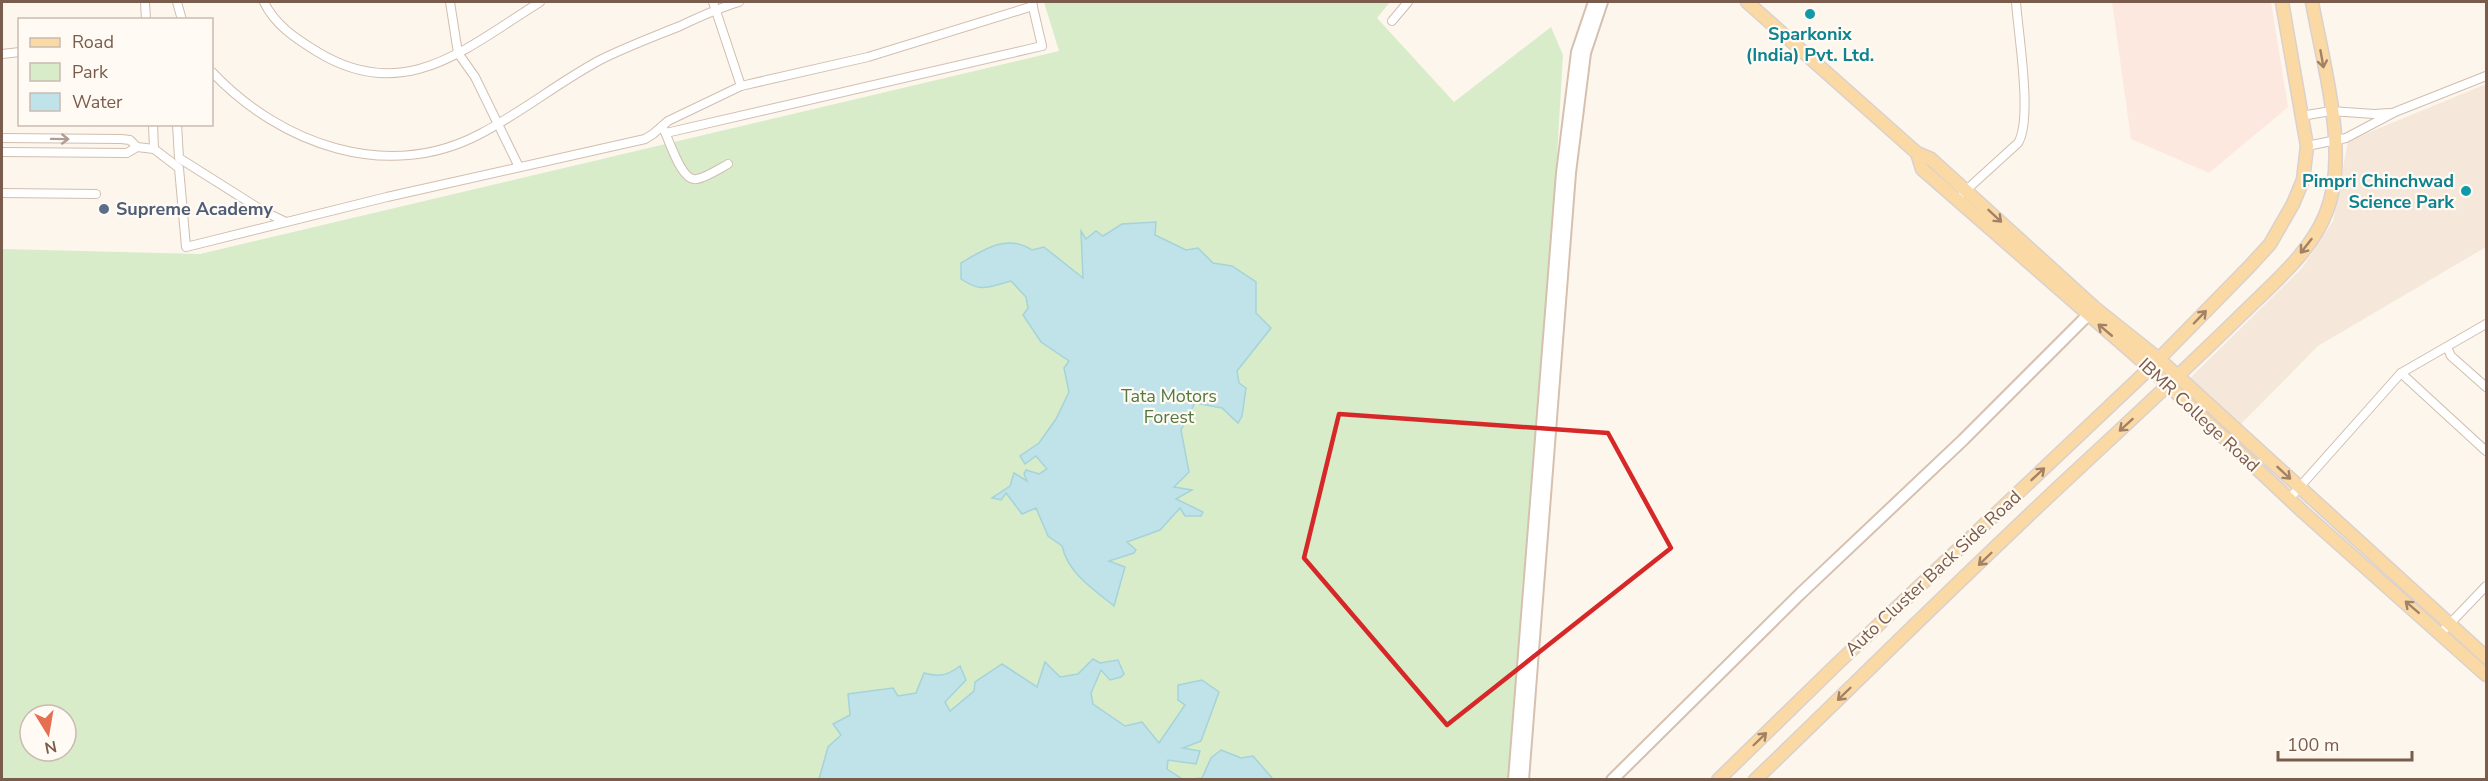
<svg xmlns="http://www.w3.org/2000/svg" width="2488" height="781" font-family="'Nunito Sans',sans-serif">
  <style>
    .residential { fill: #f5e8da }
    .commercial { fill: #fde8e0 }
    .green { fill: #d8ecc9; fill-rule: evenodd }
    .water { fill: #bfe3e8; stroke: #a5d3da; stroke-width: 1.5 }
    .lines { fill: none; stroke-linecap: round; stroke-linejoin: round }
    .street-casing { stroke: #d1beb0; stroke-width: 10 }
    .secondary-casing { stroke: #d6c0b0; stroke-width: 14 }
    .primary-casing { stroke: #dad1cd; stroke-width: 15 }
    .street { stroke: #fff; stroke-width: 8 }
    .secondary { stroke: #fff; stroke-width: 10 }
    .primary { stroke: #fbd9a5; stroke-width: 12 }
    .oneway { stroke: #a18267 }
    .oneway2 { stroke: #af9d94 }
    .marked { fill: none; stroke: #d62828; stroke-width: 4.5; stroke-linejoin: round }
    .culture-dot { fill: #0f9aa8; stroke: #fffaf3; stroke-width: 2 }
    .service-dot { fill: #5c6f8a; stroke: #fffaf3; stroke-width: 2 }
    .labels { text-anchor: middle; dominant-baseline: central; stroke-width: 4.5; stroke-linejoin: round; paint-order: stroke }
    .culture-label { font-size: 18px; font-weight: bold; fill: #0d838f; stroke: #fffaf3 }
    .service-label { font-size: 18px; font-weight: bold; fill: #4e5e75; stroke: #fffaf3; text-anchor: start }
    .park-label { font-size: 18px; fill: #537a41; stroke: #fffaf3 }
    .street-label { font-size: 18px; fill: #7a5c4d; stroke: #fffaf3 }
  </style>
  <rect width="100%" height="100%" fill="#fdf6ec"/>
  <!-- residential -->
  <path class="residential" d="M2486,84V247L2318,346L2239,426L2190,378L2302,268L2333,221L2348,141Z"/>
  <!-- commercial -->
  <path class="commercial" d="M2112,2H2271L2288,107L2209,173L2131,139Z"/>
  <!-- green -->
  <path class="green" d="M1044,2H1390L1377,18L1454,102L1551,27L1563,55L1520,779L2,780V249L200,254L1059,51ZM30,715H66V751H30Z"/>
  <!-- water -->
  <g class="water">
    <path d="M1156,222L1155,235L1186,250L1198,248L1213,263L1232,266L1256,282V313L1271,328L1237,371L1239,383L1246,388L1242,416L1238,423L1222,408L1195,403L1181,430L1189,472L1174,487L1192,490L1176,499L1203,512L1201,516H1185L1180,508L1160,530L1127,542L1136,550L1134,553L1109,561L1125,567L1114,606C1093,589 1068,573 1062,546L1048,536L1036,508L1022,514L1006,493L1001,500L992,498L1010,486L1014,473L1027,481L1024,474L1026,470L1039,474L1047,469L1036,456L1025,464L1020,456L1039,443L1056,419L1069,392L1064,368L1069,361L1041,342L1023,315L1028,308L1026,297L1011,281C988,287 982,293 961,279V263C983,250 1007,233 1032,250L1044,247L1083,278L1081,231L1086,239L1096,231L1103,236L1122,224Z"/>
    <path d="M1093,659L1100,663L1118,660L1124,674L1121,677L1110,680L1101,670L1091,693L1093,704L1125,726L1142,722L1159,743L1185,705L1178,700V685L1202,680L1219,692L1201,741L1183,748L1200,751L1196,764L1168,760L1167,769L1182,779H819L828,747L841,735L833,724L850,715L848,694L893,688L898,696L916,693L924,673C939,677 947,676 960,666L966,680L945,702L950,711L974,691L975,682L1002,664L1037,687L1045,662L1060,677L1078,674Z"/>
    <path d="M1221,750L1241,758L1253,756L1273,779H1193L1202,778L1211,758Z"/>
  </g>
  <g class="lines">
    <defs>
      <g id="street">
        <path d="M145,2L146,20"/>
        <path d="M177,2L182,20"/>
        <path d="M264,2C275,25 295,38 316,51C404,106 466,48 540,2"/>
        <path d="M450,2L458,53L475,77L519,167"/>
        <path d="M713,2L741,86"/>
        <path d="M1392,21L1408,2"/>
        <path d="M2,54L20,52"/>
        <path d="M212,72C280,144 387,183 480,134C522,112 559,82 600,60C626,47 653,37 680,26C699,17 719,8 739,2"/>
        <path d="M2301,116L2331,111L2374,114L2390,113"/>
        <path d="M153,124L154,149"/>
        <path d="M177,124L179,158L263,211L286,222"/>
        <path d="M664,130C670,142 682,183 697,179C707,177 719,169 728,164"/>
        <path d="M666,133L1042,46L1032,3"/>
        <path d="M2,138L121,139L130,140L137,147L154,149L179,168L186,247L387,197L645,139L653,134L668,121L741,86L868,57L1033,6"/>
        <path d="M2307,146L2346,138L2395,112L2486,76"/>
        <path d="M2,152L127,153L137,147"/>
        <path d="M2,193L96,194"/>
        <path d="M1963,193L2018,143C2033,119 2018,33 2016,2"/>
        <path d="M2447,347L2451,356L2486,387"/>
        <path d="M2401,373L2486,451"/>
        <path d="M2289,499L2401,373L2486,324"/>
        <path d="M2441,633L2486,586"/>
      </g>
      <g id="secondary">
        <path d="M1514,780L1562,173L1577,52L1594,2"/>
        <path d="M1523,780L1570,173L1585,53L1602,2"/>
        <path d="M1612,780L1800,594L1963,440L2093,310"/>
      </g>
      <g id="primary">
        <path d="M1747,2L1917,153L1931,159L2095,308L2159,359L2486,657"/>
        <path d="M1917,153L1922,169L2150,368L2303,512L2486,675"/>
        <path d="M1718,780L1837,664L2150,368L2249,267L2270,244L2293,204L2303,180L2307,146L2282,2"/>
        <path d="M1755,780C1862,677 1968,571 2077,470C2132,419 2187,368 2241,315C2271,285 2310,254 2326,213C2350,154 2323,64 2312,2"/>
      </g>
    </defs>
    <!-- street casing -->
    <use href="#street" class="street-casing"/>
    <!-- secondary casing -->
    <use href="#secondary" class="secondary-casing"/>
    <!-- primary casing -->
    <use href="#primary" class="primary-casing"/>
    <!-- street -->
    <use href="#street" class="street"/>
    <!-- secondary -->
    <use href="#secondary" class="secondary"/>
    <!-- primary -->
    <use href="#primary" class="primary"/>
  </g>
  <!-- one-way arrows -->
  <defs><path id="oneway-shaft" d="M-6 0H5M1.5-3L5.5 0L1.5 3" fill="none" stroke-width="1.6" stroke-linecap="round" stroke-linejoin="round" transform="scale(1.5)"/></defs>
  <g class="oneway">
    <use href="#oneway-shaft" transform="translate(2322 59) rotate(80)"/>
    <use href="#oneway-shaft" transform="translate(1995 216) rotate(43)"/>
    <use href="#oneway-shaft" transform="translate(2306 246) rotate(128)"/>
    <use href="#oneway-shaft" transform="translate(2200 317) rotate(-46)"/>
    <use href="#oneway-shaft" transform="translate(2105 330) rotate(-140)"/>
    <use href="#oneway-shaft" transform="translate(2126 425) rotate(138)"/>
    <use href="#oneway-shaft" transform="translate(2284 473) rotate(43)"/>
    <use href="#oneway-shaft" transform="translate(2038 474) rotate(-43)"/>
    <use href="#oneway-shaft" transform="translate(1985 559) rotate(136)"/>
    <use href="#oneway-shaft" transform="translate(2412 607) rotate(-139)"/>
    <use href="#oneway-shaft" transform="translate(1844 694) rotate(136)"/>
    <use href="#oneway-shaft" transform="translate(1760 739) rotate(-44)"/>
  </g>
  <use class="oneway2" href="#oneway-shaft" transform="translate(60 139) rotate(1)"/>
  <!-- marked area -->
  <path class="marked" d="M1339,414L1608,433L1671,548L1447,725L1304,558Z"/>
  <!-- markers -->
  <g class="culture-dot">
    <circle cx="1810" cy="14" r="6"/>
    <circle cx="2466" cy="191" r="6"/>
  </g>
  <circle class="service-dot" cx="104" cy="209" r="6"/>
  <g class="labels">
    <!-- culture labels -->
    <g class="culture-label">
      <text x="1810" y="34">Sparkonix<tspan x="1810" dy="21">(India) Pvt. Ltd.</tspan></text>
      <text x="2454" y="181" text-anchor="end">Pimpri Chinchwad<tspan x="2454" dy="21">Science Park</tspan></text>
    </g>
    <!-- service labels -->
    <g class="service-label">
      <text x="116" y="209">Supreme Academy</text>
    </g>
    <!-- park labels -->
    <g class="park-label">
      <text x="1169" y="396">Tata Motors<tspan x="1169" dy="21">Forest</tspan></text>
    </g>
    <!-- street labels -->
    <g class="street-label">
      <text transform="translate(2199 415) rotate(43)">IBMR College Road</text>
      <text transform="translate(1933 573) rotate(-43)">Auto Cluster Back Side Road</text>
    </g>
  </g>
  <!-- border -->
  <rect width="2488" height="781" fill="none" stroke="#7a5c4d" stroke-width="6"/>
  <!-- legend -->
  <rect x="18" y="18" width="195" height="108" fill="#fffaf3" stroke="#cabbb1" stroke-width="1.5"/>
  <rect x="30" y="38" width="30" height="9" fill="#fbd9a5" stroke="#cabbb1" stroke-width="1.5"/>
  <text x="72" y="48" font-size="18" fill="#7a5c4d">Road</text>
  <rect x="30" y="63" width="30" height="18" fill="#d8ecc9" stroke="#cabbb1" stroke-width="1.5"/>
  <text x="72" y="78" font-size="18" fill="#7a5c4d">Park</text>
  <rect x="30" y="93" width="30" height="18" fill="#bfe3e8" stroke="#cabbb1" stroke-width="1.5"/>
  <text x="72" y="108" font-size="18" fill="#7a5c4d">Water</text>
  <!-- north arrow -->
  <g transform="translate(48 733) rotate(169)"><circle r="28" fill="#fffaf3" stroke="#cabbb1" stroke-width="1.5"/>
  <path d="M0-4.5L10 22L0 15L-10 22Z" fill="#e76f51"/>
  <text y="-9" font-size="16" font-weight="bold" text-anchor="middle" fill="#7a5c4d">N</text>
  </g>
  <!-- scale -->
  <path d="M2278 751v9h134v-9" fill="none" stroke="#7a5c4d" stroke-width="3"/>
  <text x="2287" y="751" font-size="18" fill="#7a5c4d" stroke="#fffaf3" stroke-width="4.5" paint-order="stroke">100 m</text>
</svg>
